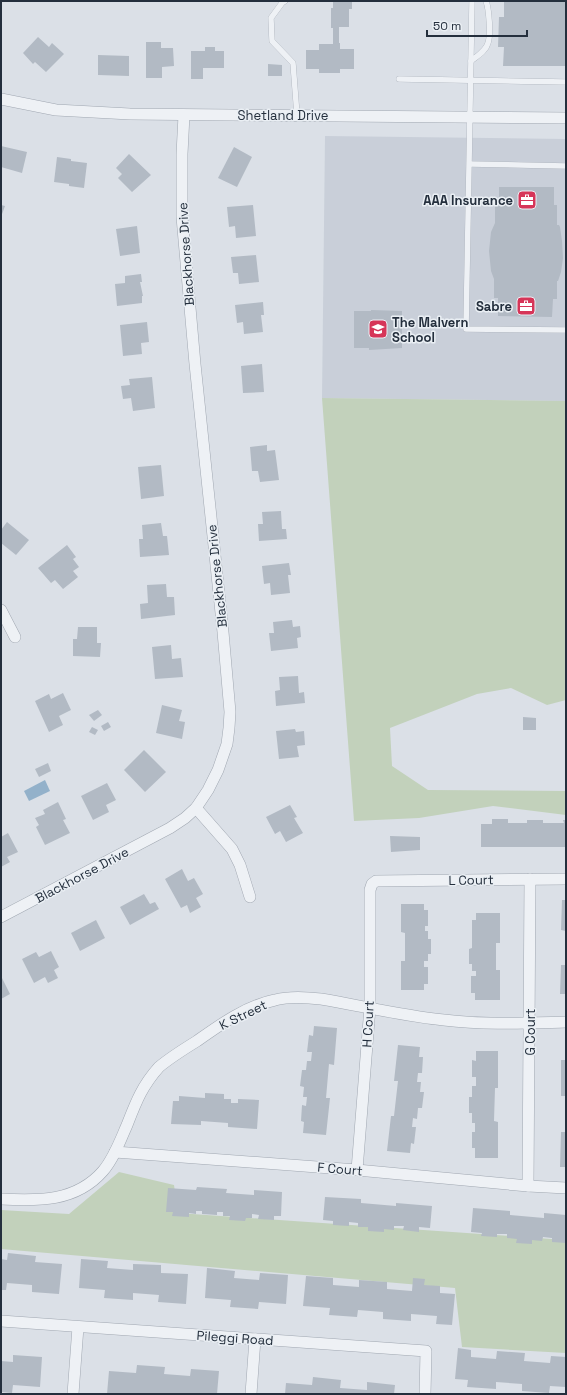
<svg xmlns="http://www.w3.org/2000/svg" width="567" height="1395" font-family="'Space Grotesk',sans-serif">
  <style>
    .built { fill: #c9cfd9 }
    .green { fill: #c2d1bb }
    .water { fill: #93b1ca }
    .building { fill: #b2bac4 }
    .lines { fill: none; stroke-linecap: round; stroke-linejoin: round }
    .lane-casing { stroke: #a0a7b1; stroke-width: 6 }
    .street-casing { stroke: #a0a7b1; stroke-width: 12 }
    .lane { stroke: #eef1f5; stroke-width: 5.5 }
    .street { stroke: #eef1f5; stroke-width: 11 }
    .labels { text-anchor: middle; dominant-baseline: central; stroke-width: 3; stroke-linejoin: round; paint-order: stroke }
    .street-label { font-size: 13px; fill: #242f3d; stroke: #eaeff4 }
    .poi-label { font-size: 13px; font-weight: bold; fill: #242f3d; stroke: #eaeff4; text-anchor: end }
  </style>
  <rect width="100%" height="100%" fill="#dbe0e7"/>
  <!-- built -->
  <path class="built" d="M325,136L566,139V401L322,398Z"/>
  <!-- green -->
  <g class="green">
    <path d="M322,398L566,401V700L547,705L511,688L477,694L390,728L392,766L428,790L566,791V815L493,806L419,818L354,821Z"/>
    <path d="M119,1172L174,1185L178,1213L566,1240V1353L462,1347L455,1288L1,1249V1210L69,1214Z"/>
  </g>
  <!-- water -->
  <path class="water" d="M45,780L50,791L29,801L24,791Z"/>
  <!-- building -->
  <g class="building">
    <path d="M333,1H352V9H349V27H339V43H340V49H354V69H340V73H319V69H306V50H319V44H333V28H331V8H333Z"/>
    <path d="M504,1H566V66H503L504,47H498L499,17H504Z"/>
    <path d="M38,37L49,47L52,43L64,54L46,72L35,62L33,64L23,53Z"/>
    <path d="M146,42H161V48H173L174,66L162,67V78H146Z"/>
    <path d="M205,47H215V51H224V68H203V79H191V51H205Z"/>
    <path d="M98,55L129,56V76L98,75Z"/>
    <path d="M268,64L282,65V76H268Z"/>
    <path d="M1,146L27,152L22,173L1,167Z"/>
    <path d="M234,147L252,157L237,187L218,178Z"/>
    <path d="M129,154L151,175L132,192L118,178L122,174L116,168Z"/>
    <path d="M57,157L71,159V161L87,163L84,188L69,186V184L54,182Z"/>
    <path d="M499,187H554V205H557V225H559L560,227L562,241L563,258L561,272L558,281H557V299H553L552,317L498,316V298H494V279L491,271L489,251L491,232L495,223V205L499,204Z"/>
    <path d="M1,205L5,206L1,217Z"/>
    <path d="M253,205L256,236L236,238L235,226L229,227L227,207Z"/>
    <path d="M137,226L140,253L120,256L116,229Z"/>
    <path d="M256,255L259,282L239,284L238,273H233L231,257Z"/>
    <path d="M141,274L142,282H140L143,296H142V303L117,306L115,284L125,283V276Z"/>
    <path d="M263,302L264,315H261L263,332L244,334L243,322L237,323L235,305Z"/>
    <path d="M371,310L402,311V348L369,350V348H354V311H371Z"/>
    <path d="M147,322L149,342L141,343L142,354L123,356L120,325Z"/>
    <path d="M262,364L264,392L243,393L241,366Z"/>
    <path d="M152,377L155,408L133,411L131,398L123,399L121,386L130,385L129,379Z"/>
    <path d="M267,445V451L275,450L279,480L260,482L258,471H252L250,447Z"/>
    <path d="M161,465L164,496L141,499L138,467Z"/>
    <path d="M281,511L282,529H286L287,539L259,541L258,524H263L262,512Z"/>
    <path d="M7,522L29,540L16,555L1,543V530Z"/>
    <path d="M161,523L163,536H167L169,555L140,557L139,539H143L142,525Z"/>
    <path d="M67,545L76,557L73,559L79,567L73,571L78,577L63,589L55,580L51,583L38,568Z"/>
    <path d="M289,563L291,575H288L290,593L271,595L270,583L264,584L262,566Z"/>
    <path d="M166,584L167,597H174L175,615L141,619L140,604L148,603L147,585Z"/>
    <path d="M292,620L293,627L300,626L301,637L297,638L298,648L271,651L269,633H274L273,622Z"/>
    <path d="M78,627H97V643H101L100,657L73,656V639H77Z"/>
    <path d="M171,645L172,659L181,658L183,677L155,679L152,647Z"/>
    <path d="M298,676L299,693L304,692L305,703L276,706L275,691L280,690L279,677Z"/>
    <path d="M63,693L71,710L59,716L63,725L49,732L35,701L49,694L51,699Z"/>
    <path d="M162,705L182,710L179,721L185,722L182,739L156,733Z"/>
    <path d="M98,710L102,715L94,721L89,715Z"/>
    <path d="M523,717L536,718V730H523Z"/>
    <path d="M108,722L111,727L104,731L101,726Z"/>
    <path d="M92,727L98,730L95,735L89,732Z"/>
    <path d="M295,729L296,732L304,731L305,745L297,746L299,757L279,759L276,731Z"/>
    <path d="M144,750L166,772L145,792L124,770Z"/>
    <path d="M48,763L51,771L39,777L35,769Z"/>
    <path d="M107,783L116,800L106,805L109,812L93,820L81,796Z"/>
    <path d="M58,802L66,819L63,820L70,833L45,845L36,827L39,825L35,818L45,814L43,810Z"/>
    <path d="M290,805L297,817L294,818L303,833L286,842L280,831L275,834L266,817Z"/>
    <path d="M492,819H508V823H527V820H543V823H564L563,820H566V847H481V824H492Z"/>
    <path d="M8,833L18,852L7,857L10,862L1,867V837Z"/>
    <path d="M390,836L420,837V850L391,852Z"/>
    <path d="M182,869L188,881L194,878L203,894L196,898L201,907L190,913L187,905L181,908L165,879Z"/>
    <path d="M144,894L150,904L155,902L159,909L130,925L120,907Z"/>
    <path d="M562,900H566V931L561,930Z"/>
    <path d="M401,904H424V910H428V926H425V931H428V939H431V954H428V961H424V967H428V984H424V990H401V961H405V933L401,932Z"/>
    <path d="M476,913H500V943H496V970H500V1000H475V993H471V976H476V971H472V964H469V949L472,948V920H476Z"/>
    <path d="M96,920L105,938L80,951L71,933Z"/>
    <path d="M51,951L59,967L54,970L58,978L48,983L45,977L34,983L22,959L36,952L39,957Z"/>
    <path d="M561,965H566V994H560Z"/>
    <path d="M1,976L10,994L1,999Z"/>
    <path d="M314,1026L337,1028L334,1065L329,1064L326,1098H330L326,1135L303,1133L304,1122L301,1121L302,1105L306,1106L307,1097H303L304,1087L300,1086L302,1070H306L307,1061H311L312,1052H307L309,1035L313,1036Z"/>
    <path d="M398,1045L420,1047L419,1057H423L422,1073H418L417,1082H421L420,1092H424L422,1108H418L417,1119L413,1118L412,1127H416L414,1144L411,1143L410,1153L387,1151L391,1116H394L398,1081H394Z"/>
    <path d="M476,1051H498V1088H495L494,1121L498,1122V1158H475V1148H472V1132H475V1123H472V1113H469V1097H472V1086H476V1077H472V1060L476,1061Z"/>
    <rect x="561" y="1060" width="5" height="36"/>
    <path d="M205,1093L224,1094V1099H231V1103H238V1099L259,1100L257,1129L228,1127V1123L201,1121V1125L171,1124L173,1101H179V1096L205,1098Z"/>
    <path d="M561,1132H566V1167H560Z"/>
    <path d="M197,1187L227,1189L226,1193L254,1195V1190L282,1192L281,1216H274V1220L258,1219L259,1215L252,1214V1218H246L245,1221L229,1220L230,1216H223V1212H217V1215L202,1214V1211H196V1214L189,1213V1217L172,1216L173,1212H166L168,1188L196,1190Z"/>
    <path d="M325,1197L361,1199V1203L396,1206V1203L432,1206L430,1228L419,1227V1232L403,1230L404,1226H394V1230L384,1229V1232L368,1231V1227H358V1223L349,1222V1226L333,1225V1221L323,1220Z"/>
    <path d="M473,1208L510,1211V1215L544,1218V1213L566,1215V1243L552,1242V1238L543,1237L542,1241L532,1240V1244L516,1243L517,1239L507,1238V1234H497V1237L481,1236L482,1233L471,1232Z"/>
    <path d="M8,1253L36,1256L35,1262L62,1264L59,1294L32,1292V1285L7,1283L6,1290H1V1259L7,1260Z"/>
    <path d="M81,1259L108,1261L107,1268L133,1270V1264L161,1265V1273L188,1274L186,1304L158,1302L159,1295L133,1293V1300L104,1298L105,1290L79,1288Z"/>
    <path d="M207,1268L235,1271L234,1278L259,1280L260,1273L288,1275L286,1304L259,1302L258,1309L230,1307L231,1300L205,1298Z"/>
    <path d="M306,1276L333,1278V1285L359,1287V1280L387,1282V1289L412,1291L413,1278L425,1279L424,1285L440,1286V1293L455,1294L452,1325L436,1324L437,1316L411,1314V1321L383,1319V1312L358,1310L357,1317L329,1315L330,1308L303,1306Z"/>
    <path d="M458,1348L471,1350V1357L496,1359L497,1351L525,1353L524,1361L550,1363L551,1356L566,1357V1387L550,1386L549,1393L522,1391V1384L496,1382V1389L467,1387L468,1380L455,1379Z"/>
    <path d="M13,1355L42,1357L40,1387L13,1385L12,1393L1,1392V1361L13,1362Z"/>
    <path d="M137,1365L165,1367L164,1374L190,1376L191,1369L219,1371L217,1394H107L109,1371L136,1373Z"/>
    <path d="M313,1377L341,1380L340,1388L367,1390V1382L395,1385L394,1394H285L286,1383L312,1385Z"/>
  </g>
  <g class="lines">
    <defs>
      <g id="lane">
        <path d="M285,1L282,3L271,18L272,41L293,63L297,115"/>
        <path d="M472,1L466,329L566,330"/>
        <path d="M471,61C477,56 486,51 488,43C491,35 489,9 486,1"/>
        <path d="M399,79L566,82"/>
        <path d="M470,164L566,166"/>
      </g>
      <g id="street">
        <path d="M1,99L56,110L130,114L566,118"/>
        <path d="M1,610L15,637"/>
        <path d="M196,808L232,849L240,865L250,897"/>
        <path d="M1,917L170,828L185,818L196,808L208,790L218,770L227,744L229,728L230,712L223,632L195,364L182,217V154L184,115"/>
        <path d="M115,1152L357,1170L528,1186L566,1188"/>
        <path d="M357,1170L370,1007V890L372,884L376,881L566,879"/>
        <path d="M528,1186L530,879"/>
        <path d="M1,1199C38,1201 76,1202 103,1171C114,1158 120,1141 127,1125C136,1102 142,1086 159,1067C171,1057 184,1049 197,1041C221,1024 246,1006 275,1000C290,996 305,997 321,999C362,1006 403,1016 444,1020C484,1025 526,1023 566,1022"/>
        <path d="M1,1321L426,1351L425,1394"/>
        <path d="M73,1394L78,1327"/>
        <path d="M251,1394L255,1339"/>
      </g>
    </defs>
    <!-- lane casing -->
    <use href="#lane" class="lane-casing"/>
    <!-- street casing -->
    <use href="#street" class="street-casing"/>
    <!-- lane -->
    <use href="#lane" class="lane"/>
    <!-- street -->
    <use href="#street" class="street"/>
  </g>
  <!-- icons -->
  <defs>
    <symbol id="office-square" viewBox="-11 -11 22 22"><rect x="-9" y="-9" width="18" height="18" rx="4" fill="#d63558" stroke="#eaeff4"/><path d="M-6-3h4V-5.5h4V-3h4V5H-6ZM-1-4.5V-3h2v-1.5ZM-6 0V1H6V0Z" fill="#fff"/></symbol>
    <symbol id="school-square" viewBox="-11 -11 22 22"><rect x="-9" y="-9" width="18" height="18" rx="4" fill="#d63558" stroke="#eaeff4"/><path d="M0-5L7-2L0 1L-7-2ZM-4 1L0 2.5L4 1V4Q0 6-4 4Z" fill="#fff"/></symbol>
  </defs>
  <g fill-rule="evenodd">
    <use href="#office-square" x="516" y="189" width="22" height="22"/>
    <use href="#office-square" x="515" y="295" width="22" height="22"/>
    <use href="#school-square" x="367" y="318" width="22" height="22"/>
  </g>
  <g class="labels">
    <!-- street labels -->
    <g class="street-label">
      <text x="283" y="115">Shetland Drive</text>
      <text transform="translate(186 254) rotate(-94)">Blackhorse Drive</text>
      <text transform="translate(217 576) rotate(-96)">Blackhorse Drive</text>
      <text transform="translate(82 875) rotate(-28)">Blackhorse Drive</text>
      <text transform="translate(471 880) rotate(-1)">L Court</text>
      <text transform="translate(243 1015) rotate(-26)">K Street</text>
      <text transform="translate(368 1024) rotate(-87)">H Court</text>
      <text transform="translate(530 1032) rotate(-90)">G Court</text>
      <text transform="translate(340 1169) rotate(5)">F Court</text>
      <text transform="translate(235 1338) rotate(4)">Pileggi Road</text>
    </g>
    <!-- poi labels -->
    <g class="poi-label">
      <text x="513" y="200">AAA Insurance</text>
      <text x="512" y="306">Sabre</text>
      <text x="392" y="322" text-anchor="start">The Malvern<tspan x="392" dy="15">School</tspan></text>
    </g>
  </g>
  <!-- border -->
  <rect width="567" height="1395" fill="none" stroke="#242f3d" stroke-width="4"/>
  <!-- scale -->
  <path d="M427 30v6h100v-6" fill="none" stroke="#242f3d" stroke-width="2"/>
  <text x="433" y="30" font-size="12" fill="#242f3d" stroke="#eaeff4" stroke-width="3" paint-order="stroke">50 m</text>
</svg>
